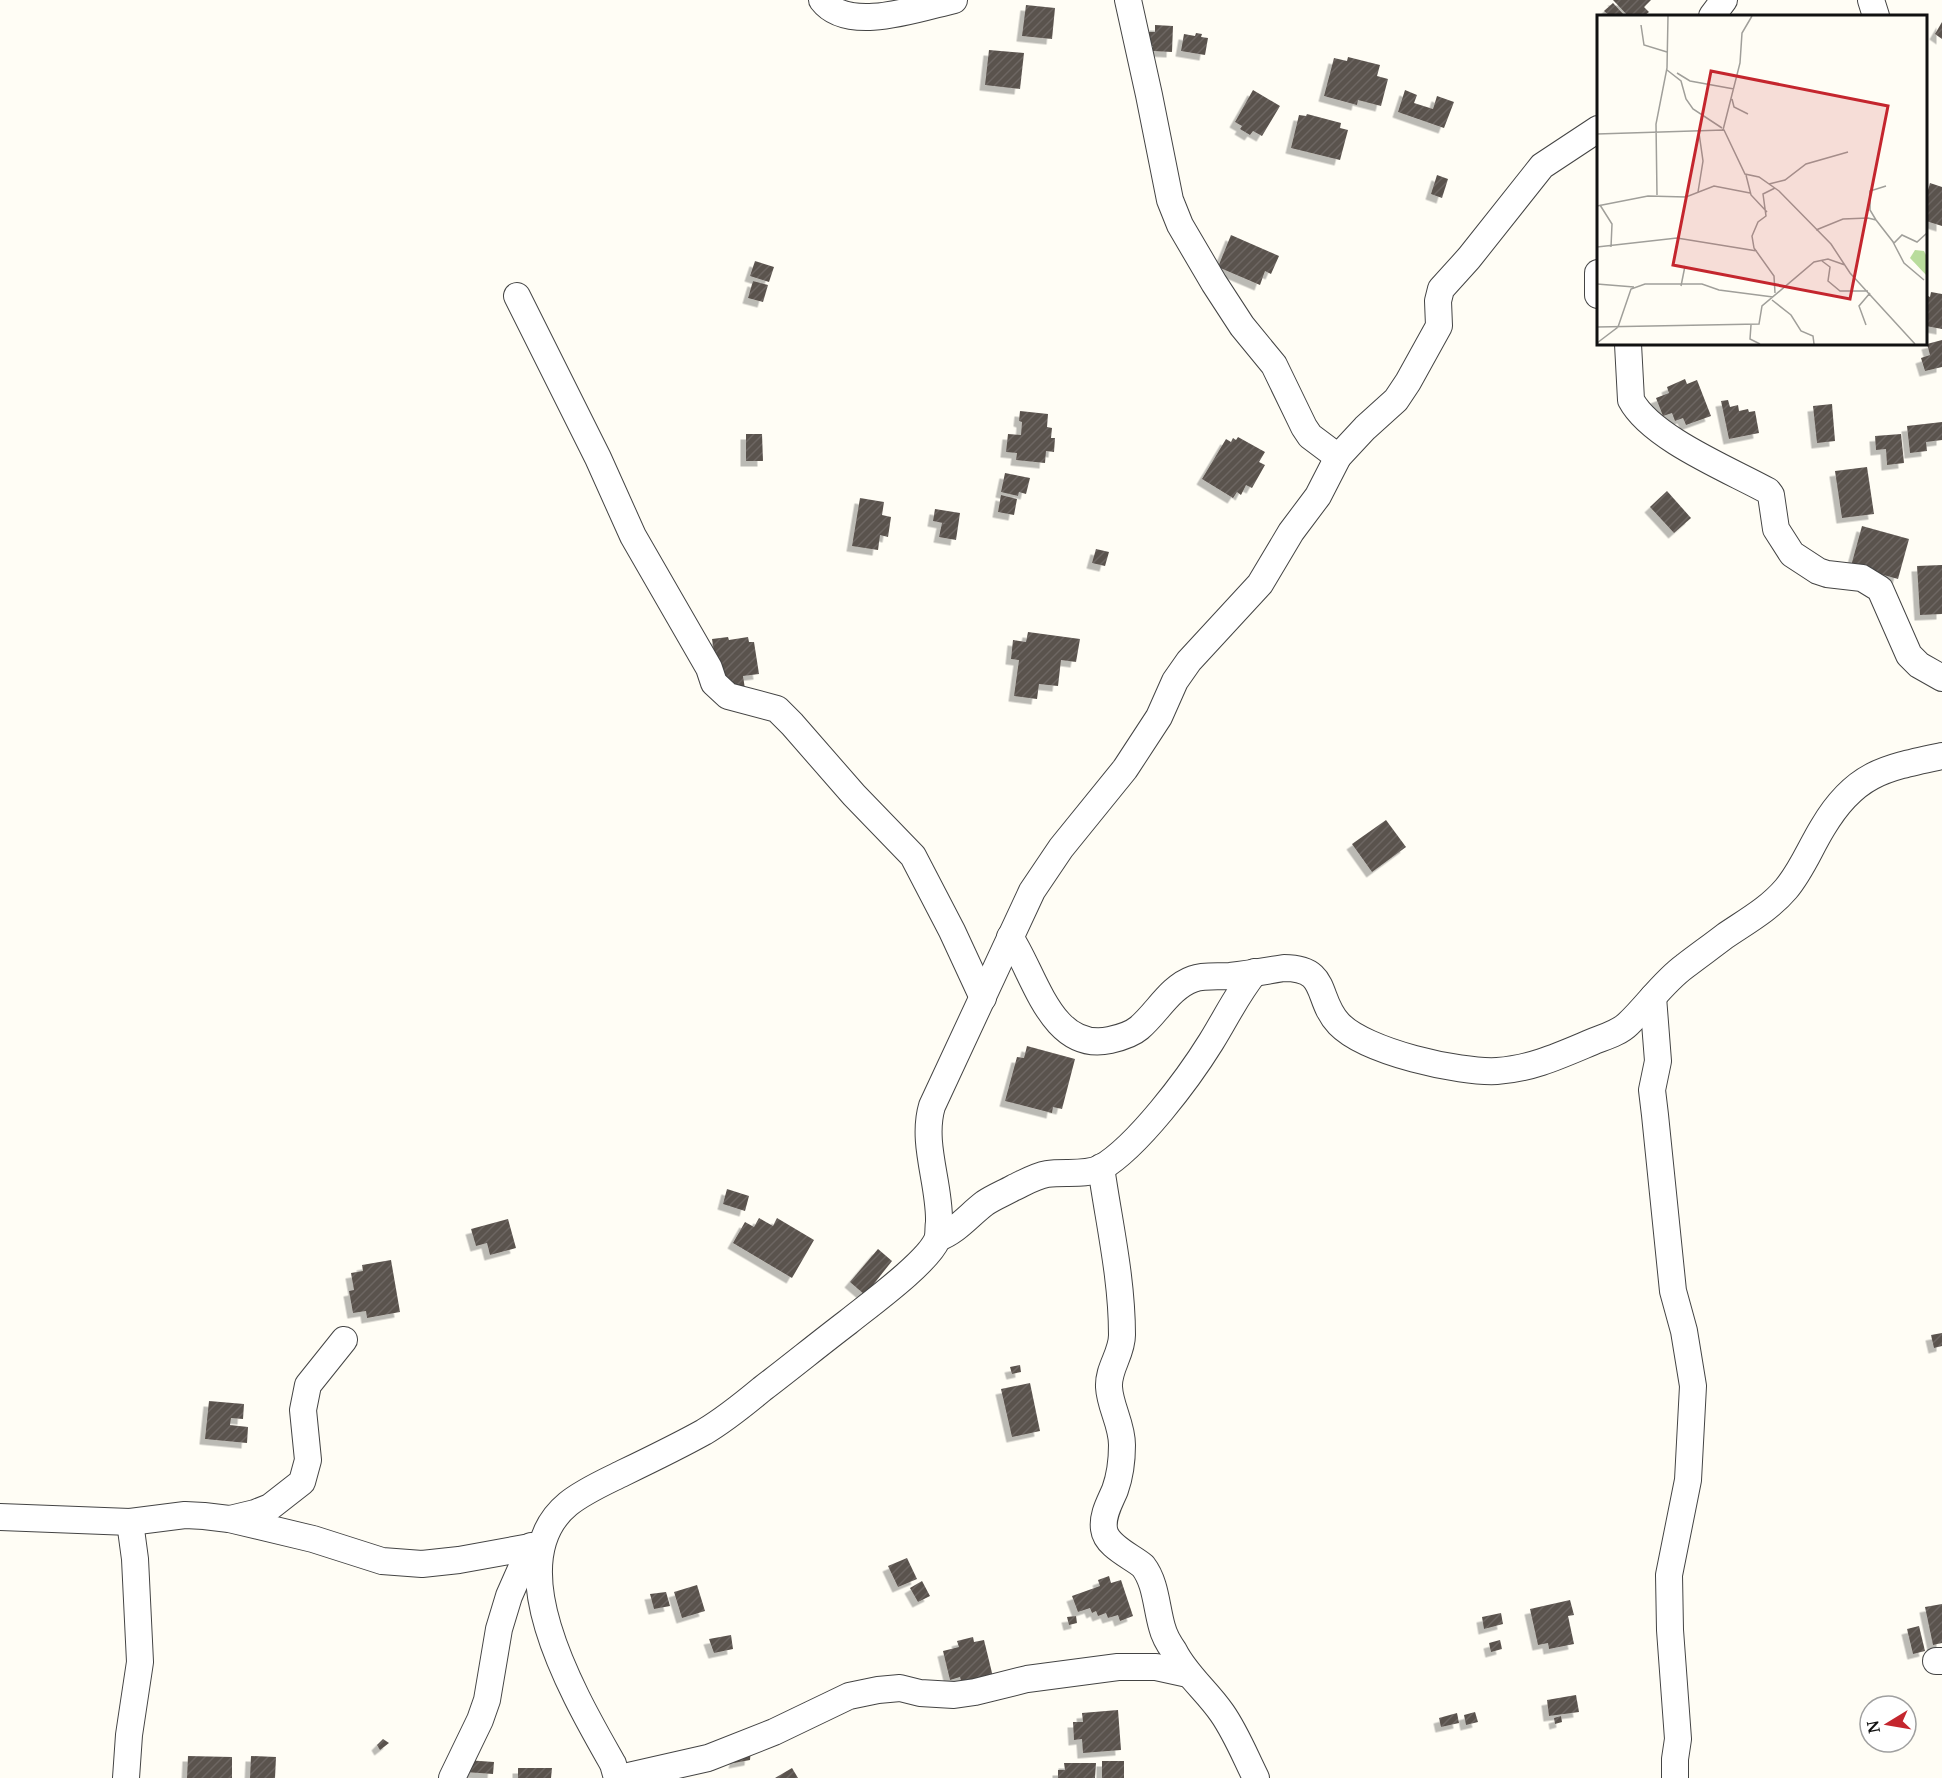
<svg xmlns="http://www.w3.org/2000/svg" width="1942" height="1778" font-family="'Noto Serif',serif">
  <style>
    .building { fill: url(#building-hatch); filter: url(#shadow) }
    .lines { fill: none; stroke-linecap: round; stroke-linejoin: round }
    .street-casing { stroke: #444; stroke-width: 28 }
    .street { stroke: #fff; stroke-width: 26 }
    .inset-road { fill: none; stroke: #a09f9a; stroke-width: 1.5 }
    .view { fill: #c4262e; fill-opacity: 0.15; stroke: #c4262e; stroke-width: 3 }
    .inset-edge { fill: none; stroke: #111; stroke-width: 3 }
  </style>
  <defs>
    <pattern id="building-hatch" width="6" height="6" patternUnits="userSpaceOnUse" patternTransform="scale(1.5)"><rect width="6" height="6" fill="#5a524d"/><path d="M-1 1l2-2M0 6l6-6M5 7l2-2" fill="none" stroke="#6d6662"/></pattern>
    <filter id="shadow"><feDropShadow dx="-5.5" dy="5.5" stdDeviation="0" flood-color="#0004"/></filter>
  </defs>
  <rect width="100%" height="100%" fill="#fffdf5"/>
  <!-- building -->
  <g class="building">
    <path d="M1613,0H1651L1644,7L1649,12L1644,16H1628Z"/>
    <path d="M1613,3L1625,16H1610L1604,11Z"/>
    <path d="M1026,5L1055,8L1052,39L1022,36Z"/>
    <path d="M1942,22V39L1935,34Z"/>
    <path d="M1155,25L1173,26L1172,52L1153,51V46H1147L1148,32H1155Z"/>
    <path d="M1196,33L1202,34L1201,37L1208,38L1205,55L1181,51L1184,34L1195,36Z"/>
    <path d="M989,50L1024,53L1020,89L985,85Z"/>
    <path d="M1348,57L1380,65L1377,76L1388,79L1381,106L1358,100L1357,105L1324,96L1334,58L1347,61Z"/>
    <path d="M1253,90L1280,106L1262,136L1253,131L1250,135L1240,129L1242,126L1235,122Z"/>
    <path d="M1405,90L1417,95L1414,103L1433,109L1437,96L1454,102L1444,128L1398,112Z"/>
    <path d="M1307,114L1341,123L1340,128L1348,130L1340,160L1291,148L1299,115L1306,116Z"/>
    <path d="M1437,175L1448,179L1442,198L1431,194Z"/>
    <path d="M1930,183L1942,187V226L1926,221V197Z"/>
    <path d="M1231,235L1279,256L1271,274L1265,271L1260,285L1218,267Z"/>
    <path d="M755,261L774,267L769,282L750,276Z"/>
    <path d="M753,281L768,285L763,302L748,298Z"/>
    <path d="M1931,292L1942,294V329L1926,326V295L1930,297Z"/>
    <path d="M1942,340V367L1925,371L1921,358L1930,355L1927,344Z"/>
    <path d="M1685,379L1687,384L1697,380L1711,416L1686,425L1683,418L1675,421L1672,413L1663,416L1656,398L1669,393L1667,387Z"/>
    <path d="M1728,400L1730,407L1738,405L1739,411L1748,409L1749,412L1755,411L1759,433L1729,439L1721,401Z"/>
    <path d="M1832,404L1835,441L1817,443L1813,406Z"/>
    <path d="M1020,411L1048,414L1047,427L1052,428L1051,438H1055L1054,452L1046,451L1045,463L1016,460L1017,453L1006,452L1008,434L1021,435L1022,422L1019,421Z"/>
    <path d="M1942,422V440L1926,442L1927,451L1910,453L1907,426Z"/>
    <path d="M746,434H762L763,461H746Z"/>
    <path d="M1901,434L1904,463L1887,465L1886,449L1876,450L1875,436Z"/>
    <path d="M1238,437L1265,452L1259,462L1265,465L1252,488L1246,485L1241,495L1237,492L1233,498L1202,479L1226,439L1231,442L1233,438L1236,440Z"/>
    <path d="M1867,467L1874,514L1842,518L1835,471Z"/>
    <path d="M1005,473L1030,478L1026,494L1019,492L1018,496L1001,492Z"/>
    <path d="M1667,491L1691,518L1674,533L1650,507Z"/>
    <path d="M1001,495L1017,499L1014,515L998,512Z"/>
    <path d="M860,498L884,502L882,515L891,517L888,537L880,535L878,550L852,546Z"/>
    <path d="M935,509L960,513L956,540L939,537L942,523L948,524L933,521Z"/>
    <path d="M1862,526L1909,539L1898,579L1851,566Z"/>
    <path d="M1096,549L1109,552L1105,566L1092,563Z"/>
    <path d="M1942,565V614L1920,615L1917,566Z"/>
    <path d="M1028,632L1080,639L1076,662L1061,660L1058,686L1039,684L1037,699L1014,696L1019,660L1011,659L1013,640L1026,642Z"/>
    <path d="M728,637L729,640L748,637L749,642H754L759,674L743,676L745,689L734,691L733,683L719,685L712,639Z"/>
    <path d="M1386,820L1406,847L1372,872L1352,844Z"/>
    <path d="M1027,1046L1075,1059L1062,1109L1053,1107L1052,1113L1005,1101L1017,1057L1024,1058Z"/>
    <path d="M727,1189L749,1196L745,1211L723,1204Z"/>
    <path d="M759,1218L773,1226L777,1218L814,1240L792,1278L733,1243L745,1222L754,1227Z"/>
    <path d="M508,1219L516,1248L490,1255L487,1243L476,1246L471,1229Z"/>
    <path d="M878,1249L892,1261L865,1295L850,1282Z"/>
    <path d="M391,1260L400,1312L367,1318L366,1311L353,1313L349,1291L354,1290L351,1273L363,1271L362,1265Z"/>
    <path d="M1942,1333V1346L1934,1348L1931,1335Z"/>
    <path d="M1020,1365L1021,1372L1012,1374L1010,1367Z"/>
    <path d="M1030,1383L1040,1431L1012,1437L1001,1389Z"/>
    <path d="M209,1401L244,1404L243,1419L231,1418L230,1425L248,1427L247,1443L205,1439Z"/>
    <path d="M907,1558L917,1579L898,1587L888,1566Z"/>
    <path d="M1109,1576L1111,1583L1121,1580L1133,1616L1120,1621L1118,1615L1108,1618L1106,1613L1098,1616L1096,1611L1092,1613L1090,1608L1078,1612L1072,1596L1100,1586L1098,1580Z"/>
    <path d="M922,1581L930,1596L918,1602L910,1588Z"/>
    <path d="M697,1585L705,1611L682,1618L674,1592Z"/>
    <path d="M666,1592L670,1606L654,1609L650,1594Z"/>
    <path d="M1570,1600L1574,1615L1568,1616L1574,1644L1549,1649L1548,1643L1538,1645L1530,1609Z"/>
    <path d="M1942,1604V1643L1933,1645L1925,1607Z"/>
    <path d="M1501,1613L1503,1624L1484,1629L1482,1617Z"/>
    <path d="M1076,1616L1077,1623L1069,1625L1067,1617Z"/>
    <path d="M1919,1626L1925,1651L1913,1654L1907,1629Z"/>
    <path d="M731,1635L733,1649L714,1653L709,1639Z"/>
    <path d="M973,1637L974,1642L984,1640L993,1677L962,1684L960,1677L950,1680L943,1651L959,1647L957,1641Z"/>
    <path d="M1500,1640L1502,1649L1491,1652L1489,1643Z"/>
    <path d="M1576,1695L1579,1712L1549,1716L1547,1700Z"/>
    <path d="M1118,1710L1121,1750L1083,1753L1082,1739L1074,1740L1073,1722H1083L1082,1713Z"/>
    <path d="M1475,1712L1478,1722L1466,1725L1464,1715Z"/>
    <path d="M1457,1713L1459,1723L1441,1727L1439,1718Z"/>
    <path d="M1561,1716L1562,1722L1555,1724L1554,1718Z"/>
    <path d="M383,1739L389,1743L380,1750L377,1745Z"/>
    <path d="M751,1749L750,1760L734,1763L737,1753Z"/>
    <path d="M188,1756L232,1757V1778H187Z"/>
    <path d="M251,1756L276,1757L275,1778H250Z"/>
    <path d="M466,1760L494,1762L493,1774L465,1772Z"/>
    <rect x="1102" y="1761" width="22" height="17"/>
    <path d="M1064,1763H1096L1095,1778H1058V1770H1065Z"/>
    <path d="M518,1768H552L551,1778H518Z"/>
    <path d="M792,1768L798,1778H775Z"/>
  </g>
  <g class="lines">
    <defs>
      <g id="street">
        <path d="M822,0C848,34 919,8 954,0"/>
        <path d="M1128,0L1149,95L1170,200L1180,225L1214,283L1242,326L1274,365L1304,427L1310,436L1338,457"/>
        <path d="M1871,0L1876,16"/>
        <path d="M1712,16L1724,0"/>
        <path d="M1598,273V295"/>
        <path d="M517,296L598,458L633,536L709,668L714,683L728,696L777,709L792,724L854,795L913,856L952,931L983,998"/>
        <path d="M1628,344L1631,400C1651,438 1730,470 1768,491L1771,495L1776,529L1792,554L1818,571L1827,574L1862,578L1880,589L1909,655L1919,665L1942,678"/>
        <path d="M1010,937C1035,974 1051,1053 1110,1040C1119,1038 1132,1034 1139,1028C1157,1013 1170,987 1193,979C1204,975 1218,977 1230,976C1248,974 1266,971 1284,968C1330,968 1315,999 1339,1024C1366,1052 1459,1073 1497,1071C1531,1069 1561,1055 1592,1042C1604,1037 1619,1033 1628,1024C1648,1005 1663,982 1685,966C1698,956 1712,946 1725,936C1747,921 1769,909 1786,889C1802,870 1810,848 1823,827C1855,773 1885,768 1942,756"/>
        <path d="M1653,997L1658,1061L1652,1090L1655,1115L1673,1291L1684,1331L1693,1386L1688,1480L1669,1575L1670,1630L1678,1739L1675,1759V1778"/>
        <path d="M1101,1167C1109,1223 1122,1278 1122,1335C1122,1354 1108,1368 1109,1387C1110,1407 1122,1424 1122,1445C1122,1460 1120,1476 1115,1490C1110,1502 1102,1515 1104,1529C1106,1546 1131,1556 1143,1566C1156,1583 1156,1606 1162,1627C1164,1635 1169,1644 1174,1651C1186,1675 1207,1691 1222,1713C1236,1733 1245,1756 1256,1778"/>
        <path d="M938,1238C957,1231 969,1215 985,1203C994,1197 1004,1193 1013,1188C1024,1183 1035,1176 1047,1174C1064,1171 1085,1176 1101,1168C1138,1146 1188,1079 1211,1042C1226,1018 1237,994 1255,972"/>
        <path d="M0,1517L130,1522L185,1515L204,1516L229,1519L313,1539L382,1561L422,1564L459,1560L541,1545"/>
        <path d="M230,1519L255,1513L270,1507L302,1482L308,1460L303,1410L308,1385L344,1340"/>
        <path d="M1936,1661H1942"/>
        <path d="M126,1778L129,1735L140,1662L135,1559L130,1522"/>
        <path d="M452,1778L480,1720L487,1700L499,1629L509,1596L531,1546"/>
        <path d="M617,1778L613,1764C578,1702 495,1564 568,1504C584,1491 605,1482 623,1473C650,1460 677,1447 704,1432C724,1420 744,1404 762,1389C791,1367 819,1344 848,1322C869,1305 927,1263 937,1240C939,1235 938,1228 939,1222C940,1184 921,1143 932,1106L1032,891L1061,848L1125,769L1159,717L1175,681L1189,661L1260,584L1291,532L1318,496L1338,457L1365,428L1396,400L1408,382L1439,326L1438,301L1441,289L1469,258L1542,166L1598,129"/>
        <path d="M620,1778L708,1758L774,1732L849,1696L878,1690L900,1688L920,1693L954,1695L975,1692L1027,1679L1118,1667H1156L1188,1674"/>
      </g>
    </defs>
    <!-- street casing -->
    <use href="#street" class="street-casing"/>
    <!-- street -->
    <use href="#street" class="street"/>
  </g>
  <!-- overview -->
  <g transform="translate(1597 15)">
    <rect width="330" height="330" fill="#fffdf5"/>
    <path d="M318,235L327,236L330,242V261L313,243Z" fill="#b9dc9c"/>
    <path class="inset-road" d="M44,10L47,30L70,37M70,55L84,66L89,84L96,94L125,113M80,58L93,66L137,74M135,84L137,92L151,99M126,115L143,48L145,18L155,1M0,119L127,115L148,159L162,162L182,176L234,229L253,258L318,329M149,160L154,180L170,197M172,169L188,165L209,149L251,137M178,173L166,179L169,201L161,207L155,221L157,233L177,261L178,278M101,177L106,146L102,118M60,180L59,109L70,53L71,1M3,190L15,209L14,232M0,191L51,181L89,182L117,171L153,178M279,205L273,195V176L289,171M219,215L246,204L271,203L279,205L297,228L305,220L320,227L330,218M296,227L307,248L327,265M0,232L80,223L160,236M225,246L233,252L231,266L243,276H271M0,269L37,272M84,271L88,251M175,285L194,300L204,316L216,321L217,329M154,310L153,324L163,329M269,310L262,291L273,278M0,312L162,309L165,291L217,247L231,244L248,250M0,328L21,312L34,274L48,269H105L122,275L176,282"/>
    <path class="view" d="M114,56L291,91L253,284L76,250Z"/>
    <rect width="330" height="330" class="inset-edge"/>
  </g>
  <!-- north arrow -->
  <g transform="translate(1888 1724) rotate(259)"><circle r="28" fill="#ffffff" stroke="#a0a0a0" stroke-width="1.5"/>
  <path d="M0-4.5L10 22L0 15L-10 22Z" fill="#c4262e"/>
  <text y="-9" font-size="16" font-weight="bold" text-anchor="middle" fill="#111111">N</text>
  </g>
</svg>
